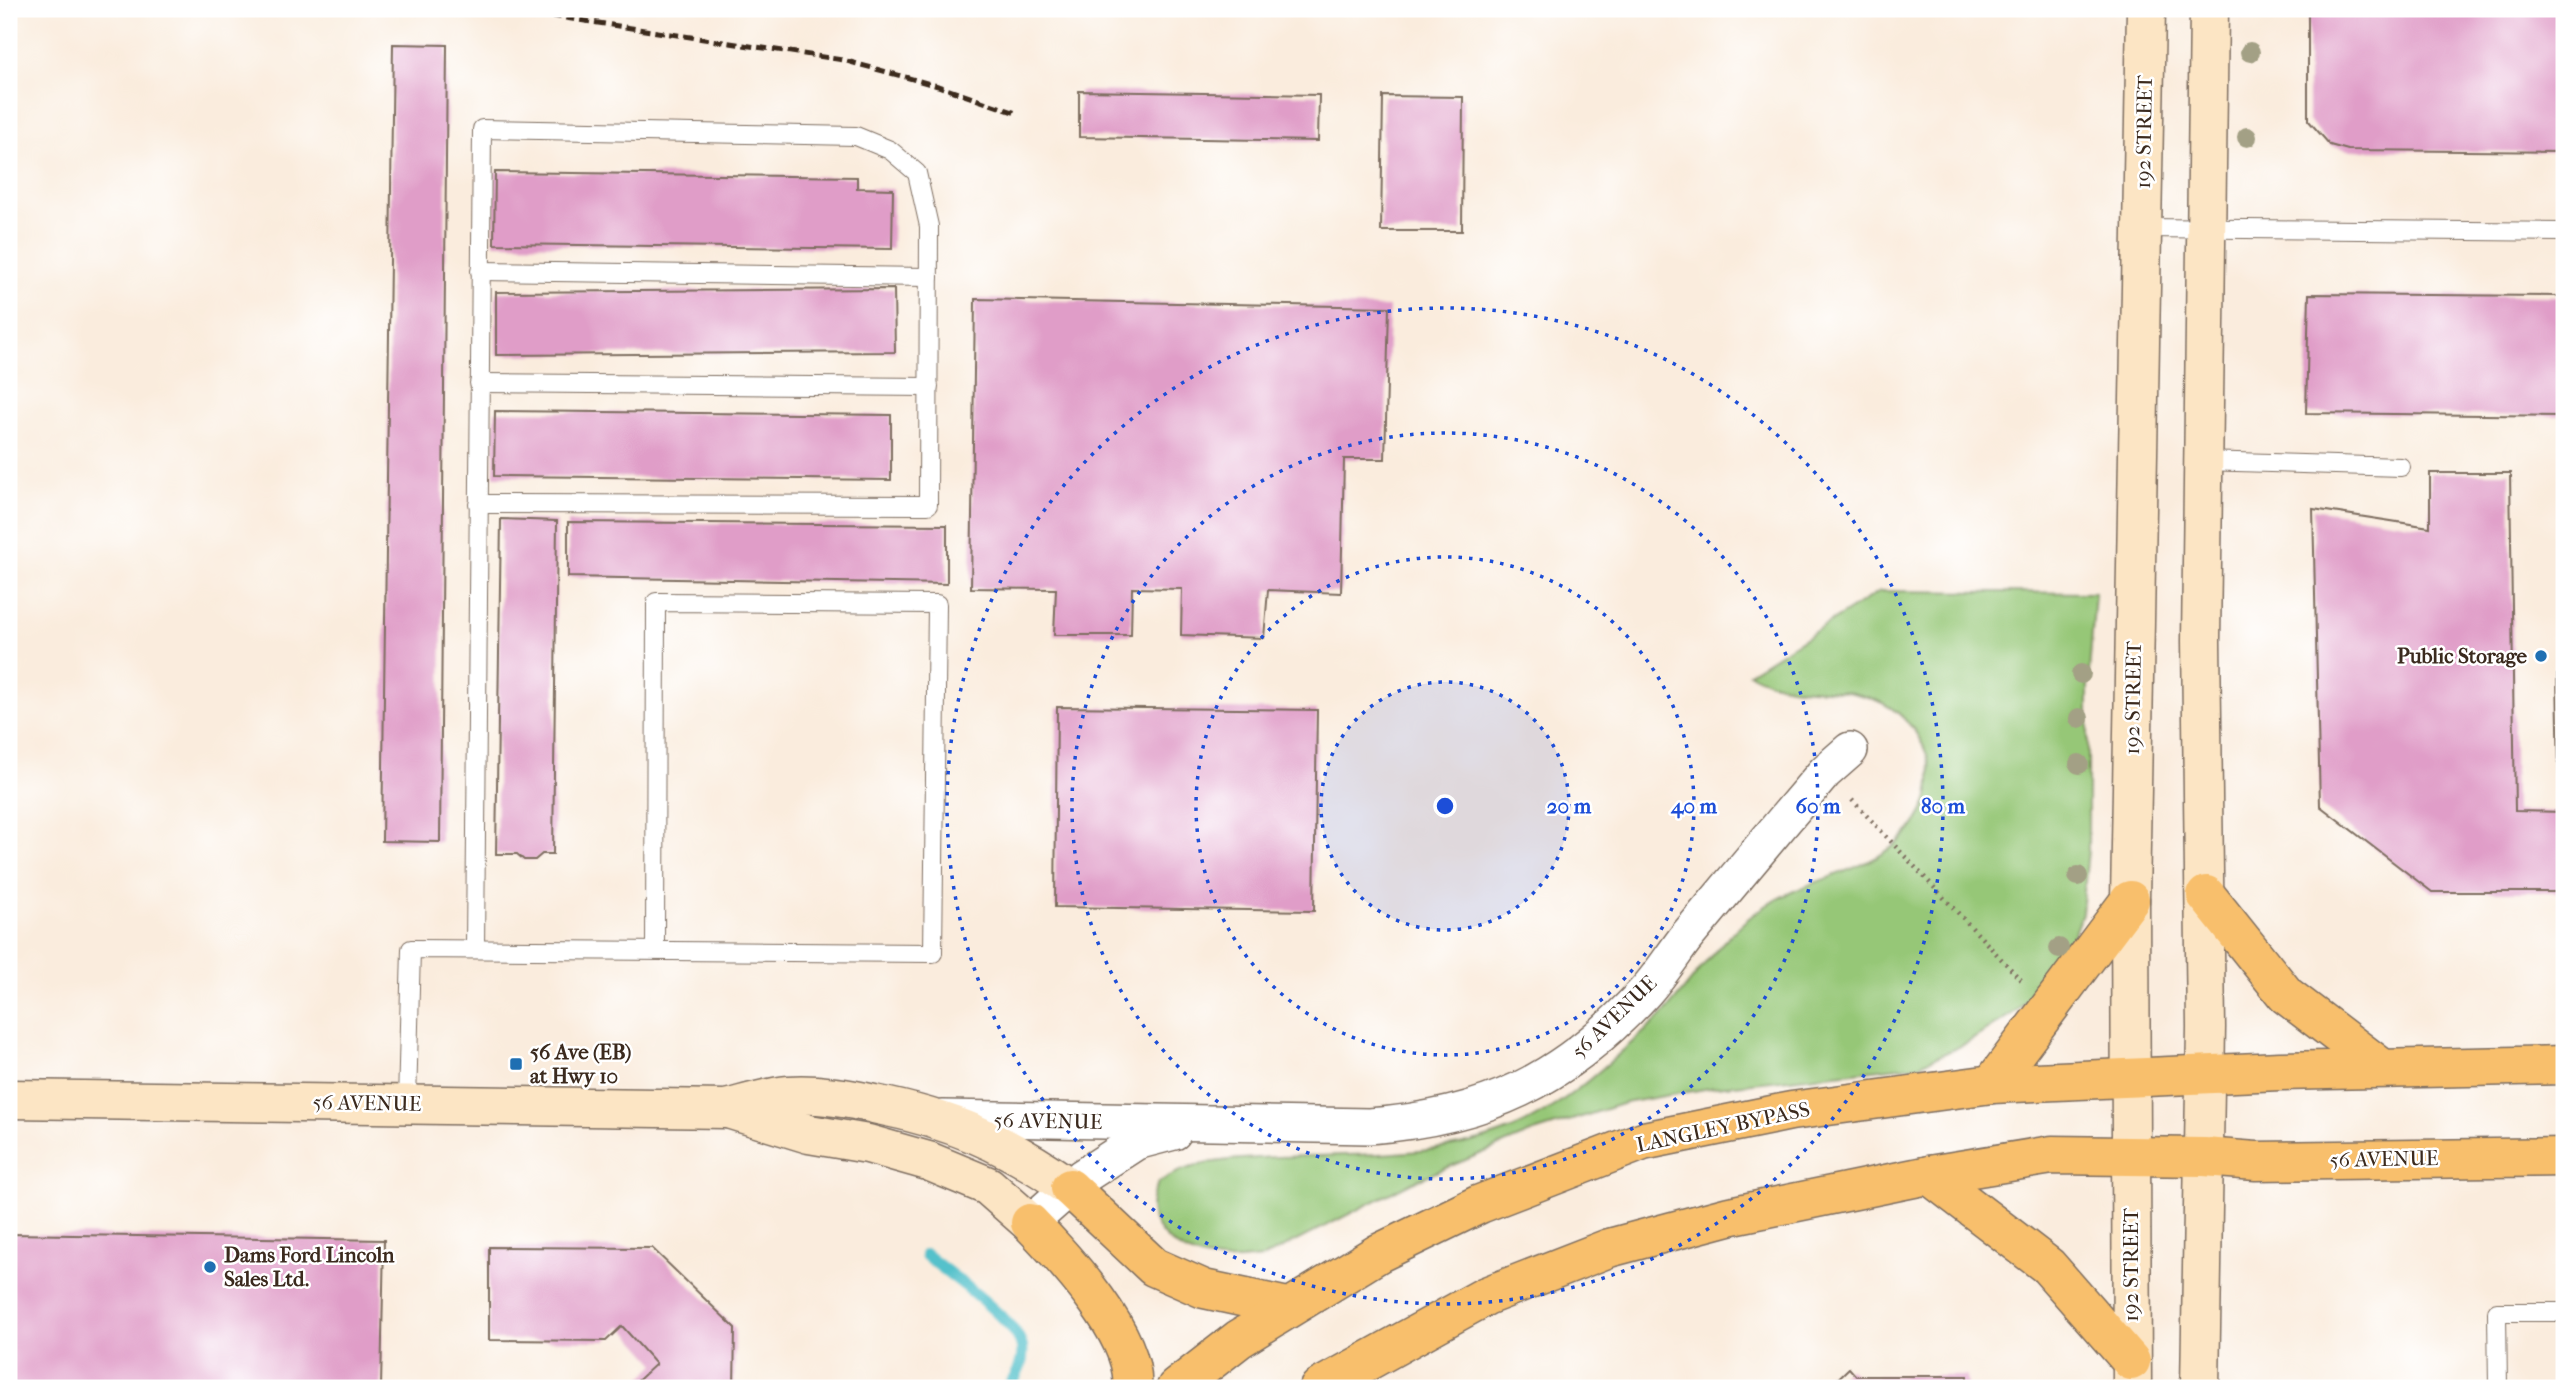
<svg xmlns="http://www.w3.org/2000/svg" width="2573" height="1397" font-family="'IM FELL French Canon',serif">
  <style>
    .green { fill: #96c777; stroke: #68784a; stroke-width: 2 }
    .lines { fill: none; stroke-linecap: round; stroke-linejoin: round }
    .stream { stroke: #54c1cb; stroke-width: 12 }
    .building { fill: #e09dc8 }
    .service-casing { stroke: #7e6e61; stroke-width: 20 }
    .minor-casing { stroke: #7e6e61; stroke-width: 38 }
    .secondary-casing { stroke: #7e6e61; stroke-width: 41 }
    .trunk-casing { stroke: #7e6e61; stroke-width: 41 }
    .path { stroke: #7e6e61; stroke-width: 4.5; stroke-dasharray: 2 5; stroke-linecap: butt }
    .service { stroke: #fff; stroke-width: 18 }
    .minor { stroke: #fff; stroke-width: 35 }
    .secondary { stroke: #fce5c4; stroke-width: 38 }
    .trunk { stroke: #f8bf6c; stroke-width: 38 }
    .rail { stroke: #3b2a1e; stroke-width: 5; stroke-dasharray: 10 5; stroke-linecap: butt }
    .tree { fill: #a3a085 }
    .ring { fill: none; stroke: #1d4ed8; stroke-width: 3.5; stroke-dasharray: 3.5 7 }
    .poi-dot { fill: #1f6fb2; stroke: #fff; stroke-width: 2.5 }
    .labels { text-anchor: middle; dominant-baseline: central; stroke-width: 5; stroke-linejoin: round; paint-order: stroke }
    .street-label { font-size: 21px; fill: #3b2a1e; stroke: #fff }
    .poi-label { font-size: 21px; font-weight: bold; fill: #3b2a1e; stroke: #fff; text-anchor: start }
    .centre { fill: #1d4ed8; stroke: #fff; stroke-width: 3.5 }
    .ring-label { font-size: 21px; text-anchor: middle; font-weight: bold; fill: #1d4ed8; stroke: #fff; stroke-width: 5; stroke-linejoin: round; paint-order: stroke }
  </style>
  <rect width="100%" height="100%" fill="#fff"/>
  <filter id="ink" filterUnits="userSpaceOnUse"><feTurbulence type="fractalNoise" baseFrequency=".0143" numOctaves="2"/><feDisplacementMap in="SourceGraphic" scale="14" xChannelSelector="R" yChannelSelector="G"/><feConvolveMatrix kernelMatrix="1 2 1 2 8 2 1 2 1" color-interpolation-filters="sRGB"/></filter>
  <filter id="wash" filterUnits="userSpaceOnUse"><feTurbulence type="fractalNoise" baseFrequency=".00686" numOctaves="4" result="noise"/><feDisplacementMap in="SourceGraphic" scale="28" xChannelSelector="R" yChannelSelector="G"/><feGaussianBlur stdDeviation="1.57" result="paint"/><feColorMatrix in="noise" values="0 0 0 0 0 0 0 0 0 0 0 0 0 0 0 0 0 1.4 0 .05"/><feComposite in="paint" operator="in"/></filter>
  <g filter="url(#wash)">
    <rect width="100%" height="100%" fill="#faecdd"/>
    <!-- green -->
    <path class="green" d="M1880,591L2095,593L2088,686V850L2082,913L2070,943L2053,973L2016,1011L1967,1043L1919,1065L1716,1087L1625,1103L1531,1133L1412,1182L1263,1258C1241,1260 1218,1263 1197,1256C1163,1244 1138,1216 1159,1182C1195,1159 1235,1159 1277,1157C1354,1153 1438,1160 1512,1129C1557,1110 1593,1077 1629,1045C1642,1033 1657,1022 1668,1009C1700,972 1725,931 1767,905C1821,871 1897,871 1925,806C1931,791 1932,770 1927,755C1917,728 1900,709 1873,699C1829,682 1794,698 1749,673Z"/>
    <g class="lines">
      <!-- stream -->
      <path class="stream" d="M926,1255C949,1274 1012,1318 1021,1343C1026,1359 1017,1377 1007,1388"/>
    </g>
    <g id="blocks">
      <!-- building -->
      <g class="building">
        <path d="M2308,9H2564V152L2348,150L2330,145L2308,120Z"/>
        <path d="M393,44L447,45L440,842L382,841Z"/>
        <path d="M1079,91L1319,95L1318,141L1079,137Z"/>
        <path d="M1383,96L1463,97L1462,231H1381Z"/>
        <path d="M495,172L857,177V188L893,189L892,249L494,244Z"/>
        <path d="M894,289L895,352L496,355V292Z"/>
        <path d="M2309,294L2564,296V416L2306,413Z"/>
        <path d="M975,299L1389,307L1385,459H1344L1341,593L1268,590L1264,638L1181,635L1182,589L1132,588L1131,635H1054L1056,589L971,588Z"/>
        <path d="M495,411L891,415V480L494,476Z"/>
        <path d="M2430,473H2510L2515,811L2564,812V892H2432L2320,806L2313,509L2430,527Z"/>
        <path d="M501,519L557,521L553,854H542L535,860H524L517,854H496Z"/>
        <path d="M568,522L947,525V584L568,577Z"/>
        <path d="M2562,565H2564V627L2559,626Z"/>
        <path d="M2557,675H2564V777H2559Z"/>
        <path d="M1057,707L1317,710L1314,911L1055,907Z"/>
        <path d="M9,1234L384,1240L381,1388H9Z"/>
        <path d="M489,1247L652,1248L735,1328L734,1388H630L656,1364L622,1326L606,1341L489,1340Z"/>
        <path d="M1849,1368L1856,1376H1967V1388H1828Z"/>
      </g>
    </g>
  </g>
  <g filter="url(#ink)">
    <use href="#blocks" fill-opacity="0" stroke="#7e6e61" stroke-width="2"/>
    <g class="lines">
      <defs>
        <g id="service">
          <path d="M2143,228L2564,232"/>
          <path d="M480,271L929,277"/>
          <path d="M479,383L929,387"/>
          <path d="M2203,461L2401,467"/>
          <path d="M475,949L482,129L856,136L890,150L917,173L929,226L928,505L478,504"/>
          <path d="M407,1103L411,949L933,953L937,604L656,602L655,950"/>
          <path d="M2498,1388L2497,1312H2564"/>
        </g>
        <g id="minor">
          <path d="M943,1118L1369,1126C1487,1117 1562,1081 1643,994C1660,976 1673,954 1688,935C1734,880 1779,826 1825,772L1850,750"/>
          <path d="M1030,1223L1082,1177L1136,1142L1174,1132"/>
        </g>
        <g id="secondary">
          <path d="M9,1099L726,1109C746,1104 768,1097 789,1095C817,1093 847,1098 874,1104C950,1119 1007,1143 1070,1188"/>
          <path d="M728,1109L809,1134L868,1144L928,1161L988,1186L1030,1223"/>
          <path d="M2132,1388L2130,900L2146,9"/>
          <path d="M2200,1388L2206,1027L2201,641L2209,9"/>
        </g>
        <g id="trunk">
          <path d="M2206,895L2286,995L2382,1068"/>
          <path d="M1992,1084L2130,900"/>
          <path d="M1929,1175L2048,1266L2131,1361"/>
          <path d="M1070,1188L1154,1267L1204,1289L1288,1307"/>
          <path d="M1030,1223C1064,1258 1138,1337 1132,1388"/>
          <path d="M1176,1388L1239,1339L1379,1253L1480,1204L1643,1141L1791,1111L1992,1084L2280,1071L2564,1065"/>
          <path d="M1319,1388L1486,1296L1609,1248L1729,1216L1929,1175L2052,1155L2204,1157L2256,1161L2564,1157"/>
        </g>
      </defs>
      <!-- service casing -->
      <use href="#service" class="service-casing"/>
      <!-- minor casing -->
      <use href="#minor" class="minor-casing"/>
      <!-- secondary casing -->
      <use href="#secondary" class="secondary-casing"/>
      <!-- trunk casing -->
      <use href="#trunk" class="trunk-casing"/>
      <!-- path -->
      <path class="path" d="M1852,800L2021,980"/>
      <!-- service -->
      <use href="#service" class="service"/>
      <!-- minor -->
      <use href="#minor" class="minor"/>
      <!-- secondary -->
      <use href="#secondary" class="secondary"/>
      <!-- trunk -->
      <use href="#trunk" class="trunk"/>
      <!-- rail -->
      <path class="rail" d="M506,9L843,60L938,86L1016,113"/>
    </g>
    <!-- trees -->
    <g class="tree">
      <circle cx="2250" cy="52" r="10"/>
      <circle cx="2247" cy="137" r="10"/>
      <circle cx="2081" cy="674" r="10"/>
      <circle cx="2079" cy="718" r="10"/>
      <circle cx="2079" cy="764" r="10"/>
      <circle cx="2078" cy="876" r="10"/>
      <circle cx="2059" cy="948" r="10"/>
    </g>
  </g>
  <!-- distance rings -->
  <circle cx="1445" cy="806" r="124" fill="#1d4ed8" fill-opacity=".12"/>
  <g class="ring">
    <circle cx="1445" cy="806" r="124"/>
    <circle cx="1445" cy="806" r="249"/>
    <circle cx="1445" cy="806" r="373"/>
    <circle cx="1445" cy="806" r="498"/>
  </g>
  <!-- markers -->
  <g class="poi-dot">
    <circle cx="2541" cy="656" r="7"/>
    <rect x="509" y="1057" width="14" height="14" rx="3.5"/>
    <circle cx="210" cy="1267" r="7"/>
  </g>
  <g class="labels">
    <!-- street labels -->
    <g class="street-label">
      <text transform="translate(2144 132) rotate(-89)">192 STREET</text>
      <text transform="translate(2133 698) rotate(-89)">192 STREET</text>
      <text transform="translate(1614 1017) rotate(-44)">56 AVENUE</text>
      <text transform="translate(367 1103) rotate(1)">56 AVENUE</text>
      <text transform="translate(1048 1121) rotate(1)">56 AVENUE</text>
      <text transform="translate(1723 1127) rotate(-12)">LANGLEY BYPASS</text>
      <text transform="translate(2384 1159) rotate(-1)">56 AVENUE</text>
      <text transform="translate(2131 1265) rotate(-90)">192 STREET</text>
    </g>
    <!-- poi labels -->
    <g class="poi-label">
      <text x="2527" y="656" text-anchor="end">Public Storage</text>
      <text x="530" y="1052">56 Ave (EB)<tspan x="530" dy="24">at Hwy 10</tspan></text>
      <text x="224" y="1255">Dams Ford Lincoln<tspan x="224" dy="24">Sales Ltd.</tspan></text>
    </g>
  </g>
  <circle cx="1445" cy="806" r="10" class="centre"/>
  <g class="ring-label">
    <text x="1569" y="813">20 m</text>
    <text x="1694" y="813">40 m</text>
    <text x="1818" y="813">60 m</text>
    <text x="1943" y="813">80 m</text>
  </g>
  <!-- margin -->
  <rect width="2573" height="1397" fill="none" stroke="#fff" stroke-width="35"/>
</svg>
